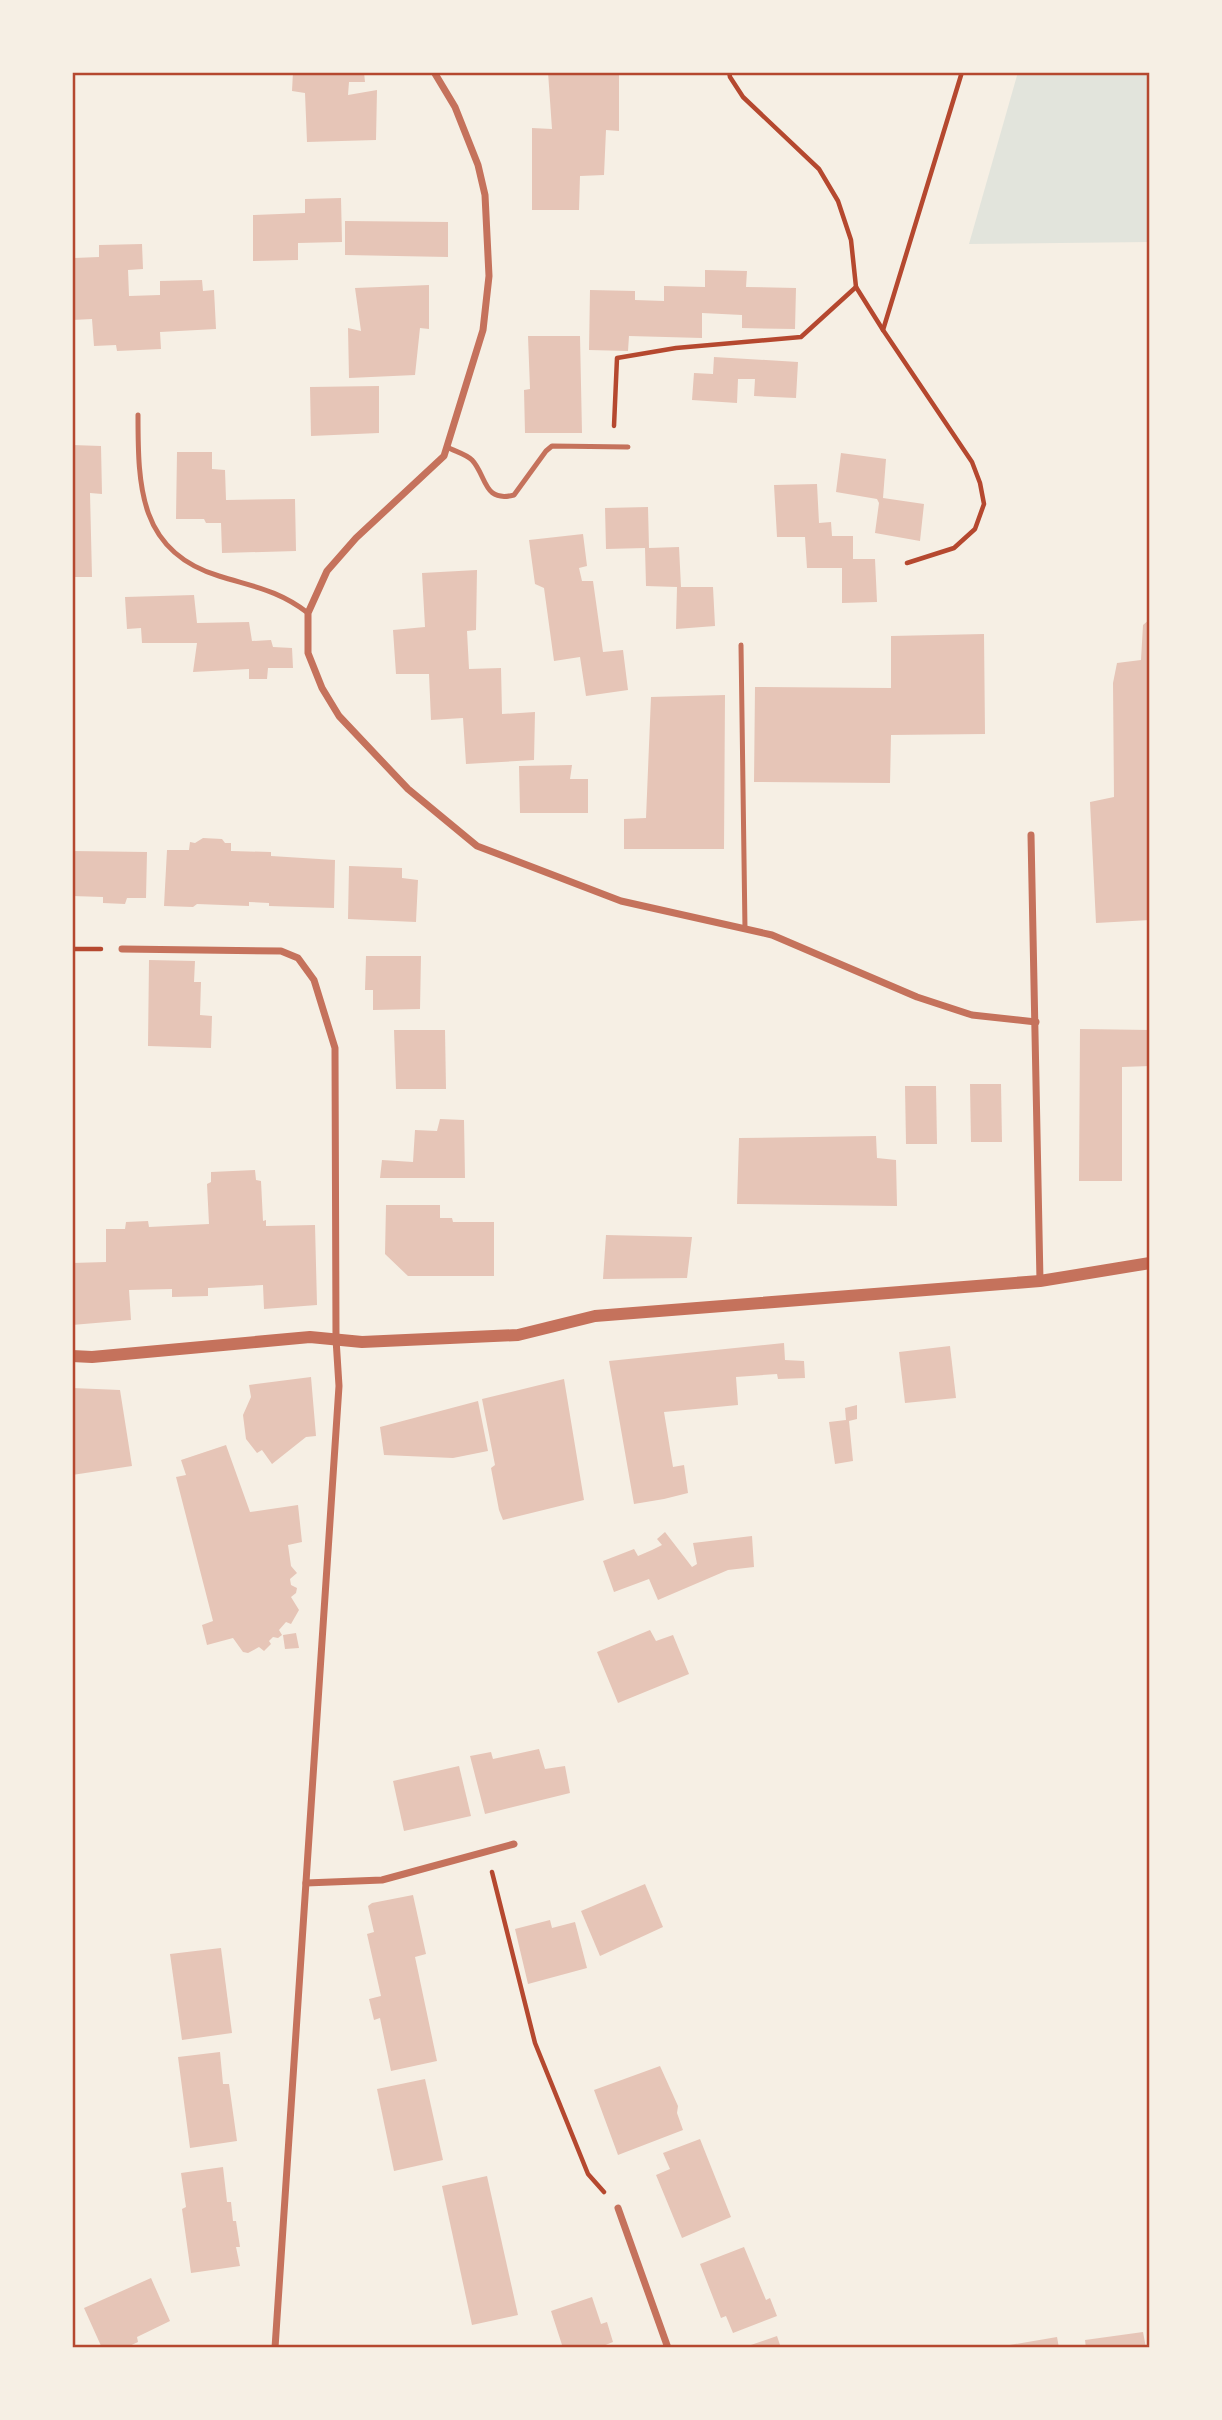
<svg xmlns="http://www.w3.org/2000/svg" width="1222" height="2420" font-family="Ubuntu,sans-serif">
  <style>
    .green { fill: #e2e4dc }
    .building { fill: #e6c5b7 }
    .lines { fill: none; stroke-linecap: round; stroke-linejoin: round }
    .path { stroke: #b5482f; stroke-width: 4.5 }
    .service { stroke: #c5725c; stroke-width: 5 }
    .minor { stroke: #c5725c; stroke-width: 7 }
    .tertiary { stroke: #c5725c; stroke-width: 12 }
    .neatline { fill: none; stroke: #b5482f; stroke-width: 2.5 }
  </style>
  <rect width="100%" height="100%" fill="#f6efe4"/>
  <!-- green -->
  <path class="green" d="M1018,72H1150V242L969,244Z"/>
  <!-- building -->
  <g class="building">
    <path d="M293,72H364L365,82H349L348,95L377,90L376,140L307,142L305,93L292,91Z"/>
    <path d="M548,72H619V131L606,130L604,175L580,176L579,210H532V128L552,129Z"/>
    <path d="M341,198L342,242L298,243V260L253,261V215L305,213V199Z"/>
    <path d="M345,221L448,222V257L345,255Z"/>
    <path d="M142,244L143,269L128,270L129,296L160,295V281L202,280L203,291L214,290L216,329L160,332L161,349L117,351L116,345L94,346L92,319L72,320L74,258L99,257V245Z"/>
    <path d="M705,270L747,271L746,287L796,288L795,329L742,328V315L702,313V338L629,336L628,351L589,350L590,290L635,291V300L664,301V286L705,287Z"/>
    <path d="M429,285V329L420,328L415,375L349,378L348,328L361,331L355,288Z"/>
    <path d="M528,336H580L582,433H525L524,390L530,389Z"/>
    <path d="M714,357L798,362L796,398L754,396L755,379H738L737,403L692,400L694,373L713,374Z"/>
    <path d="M379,386V433L311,436L310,387Z"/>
    <path d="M72,445L101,446L102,494L90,493L92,577H72Z"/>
    <path d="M177,452H212V469L225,470L226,500L295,499L296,551L222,553L221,523H206L204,519H176Z"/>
    <path d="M841,453L886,459L883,498L924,504L920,541L875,533L879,503L877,499L836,492Z"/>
    <path d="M817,484L819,523L831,522L832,536H853V559H875L877,602L842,603V568H807L805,537H777L774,485Z"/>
    <path d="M648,507L649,548L679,547L681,587H713L715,626L676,629L677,587L646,586L645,548L606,549L605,508Z"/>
    <path d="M583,534L587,566L579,568L582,581H593L603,652L623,650L628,690L586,696L580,657L554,661L544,588L535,584L529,540Z"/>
    <path d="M477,570L476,630L467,631L469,669L501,668L502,714L535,712L534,760L466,764L463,718L431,720L429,674H396L393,630L425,627L422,573Z"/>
    <path d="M194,595L197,623L249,622L252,641L271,640L273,647L292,648L293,668H268L267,679H249V669L193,672L197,643H142L141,628L127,629L125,597Z"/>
    <path d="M1150,619V920L1096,923L1090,802L1114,797L1113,683L1117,663L1141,660L1143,625Z"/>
    <path d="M984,634L985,734L891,735L890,783L754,782L755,687L891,688V636Z"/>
    <path d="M725,695L724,849H624V819L646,818L651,697Z"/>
    <path d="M572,765L570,779H588V813H520L519,766Z"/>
    <path d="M203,838L222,839L225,843H231V851L271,852V856L335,860L334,908L269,906V903L249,902V906L197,904L193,907L164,906L167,850H189L190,842L195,843Z"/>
    <path d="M72,851L147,852L146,898H127L125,904L103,903V897L72,896Z"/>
    <path d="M349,866L402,868V878L418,880L416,922L348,919Z"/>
    <path d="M366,956H421L420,1009L373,1010V990H365Z"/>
    <path d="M149,960L195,961L194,982H201L200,1015L212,1016L211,1048L148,1046Z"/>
    <path d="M1080,1029L1150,1030V1066L1122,1067V1181H1079Z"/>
    <path d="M394,1030H445L446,1089H396Z"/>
    <path d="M970,1084H1001L1002,1142H971Z"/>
    <path d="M905,1086H936L937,1144H906Z"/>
    <path d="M440,1119L464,1120L465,1178H380L382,1160L413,1162L415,1130L437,1131Z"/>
    <path d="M876,1136L877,1158L896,1160L897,1206L737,1204L739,1138Z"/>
    <path d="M255,1170L256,1180L261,1181L263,1221L266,1220V1226L315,1225L317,1305L264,1309L263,1285L208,1288V1296L172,1297V1289L129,1290L131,1320L72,1325V1263L106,1262V1229H125L126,1222L148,1221L149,1227L209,1224L207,1184L211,1182V1172Z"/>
    <path d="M386,1205H440V1218H452L453,1222H494V1276H408L385,1254Z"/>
    <path d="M606,1235L692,1237L687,1278L603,1279Z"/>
    <path d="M784,1343L785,1360L804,1361L805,1378L778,1379L777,1374L736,1377L738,1405L664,1412L673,1467L684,1465L688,1493L664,1499L634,1504L609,1361Z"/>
    <path d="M950,1346L956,1398L905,1403L899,1352Z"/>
    <path d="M311,1377L316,1436L306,1437L272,1464L262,1450L257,1453L246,1439L243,1415L251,1397L249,1385Z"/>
    <path d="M564,1379L584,1500L503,1520L499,1510L491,1468L495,1465L482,1399Z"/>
    <path d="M72,1388L120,1390L132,1466L72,1475V1428H75L74,1417H72Z"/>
    <path d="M478,1401L488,1451L453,1458L384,1455L380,1427Z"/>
    <path d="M857,1405V1419L849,1421L853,1461L835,1464L829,1422L846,1420L845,1408Z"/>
    <path d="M226,1445L250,1512L298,1505L302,1542L288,1545L291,1566L297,1573L290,1579L291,1585L297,1588L296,1593L291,1597L299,1610L291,1624L286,1622L279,1630L282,1635L278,1638L273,1637L269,1641L271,1644L264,1651L259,1647L248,1653L243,1652L233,1638L207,1645L202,1625L213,1621L176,1477L186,1475L181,1460Z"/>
    <path d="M665,1532L692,1567L697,1564L693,1543L752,1536L754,1567L728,1570L658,1600L649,1579L614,1592L603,1561L634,1549L638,1556L652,1550L662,1545L657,1539Z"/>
    <path d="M650,1630L656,1641L673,1635L689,1674L618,1703L597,1652Z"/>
    <path d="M296,1633L299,1648L285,1649L283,1635Z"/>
    <path d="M539,1749L545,1769L565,1766L570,1793L485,1814L470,1756L491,1752L493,1759Z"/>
    <path d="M459,1766L471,1816L404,1831L393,1781Z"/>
    <path d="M645,1884L663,1927L600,1956L581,1911Z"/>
    <path d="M413,1895L426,1954L415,1957L437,2061L391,2071L380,2018L374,2020L369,1999L381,1996L367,1934L374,1932L368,1906L372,1903Z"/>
    <path d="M550,1920L552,1928L575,1922L587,1968L528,1984L515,1929Z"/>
    <path d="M221,1948L232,2033L182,2040L170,1954Z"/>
    <path d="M220,2052L223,2084H229L237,2141L190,2148L178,2057Z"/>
    <path d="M660,2066L678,2106L677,2113L683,2130L618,2155L594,2090Z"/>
    <path d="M425,2079L443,2160L394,2171L377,2089Z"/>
    <path d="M700,2139L731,2217L682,2238L656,2175L670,2169L663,2153Z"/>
    <path d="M223,2167L227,2202H231L233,2221H236L240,2247H236L240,2266L191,2273L182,2209L186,2207L181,2173Z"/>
    <path d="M487,2176L518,2315L472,2325L442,2186Z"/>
    <path d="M744,2247L766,2300L770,2298L777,2316L733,2333L726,2316L721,2318L700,2264Z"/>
    <path d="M151,2278L170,2321L137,2337L138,2342L125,2348H102L84,2308Z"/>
    <path d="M592,2297L601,2324L607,2322L613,2342L603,2346L604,2348H563L551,2311Z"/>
    <path d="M1143,2332L1146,2348H1086L1085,2340Z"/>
    <path d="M777,2336L781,2348H742Z"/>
    <path d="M1057,2337L1059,2348H999L998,2347Z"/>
  </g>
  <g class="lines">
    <!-- path -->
    <g class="path">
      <path d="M729,72L730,77L743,97L819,169L838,201L851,240L856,287L883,330"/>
      <path d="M614,426L617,358L676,348L801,337L856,287"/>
      <path d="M907,563L954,548L975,529L984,504L980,483L972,462L883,330L962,72"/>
      <path d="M72,949H101"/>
      <path d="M492,1872L535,2043L588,2174L604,2192"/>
    </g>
    <!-- service -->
    <g class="service">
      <path d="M138,415C138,487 139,552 219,576C254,587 278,590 308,613"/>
      <path d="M447,447C454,451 466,454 472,460C487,476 483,503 514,495L546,451L552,446L628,447"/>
      <path d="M741,645L745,929"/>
    </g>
    <!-- minor -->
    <g class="minor">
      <path d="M434,72L455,107L478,165L485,195L489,276L483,330L444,456L356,538L327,571L308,613V653L322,688L339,716L408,789L477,846L621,901L772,935L917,997L972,1015L1036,1022"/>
      <path d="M1031,835L1040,1281"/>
      <path d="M122,949L281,951L298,958L314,980L335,1048L336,1339L339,1386L275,2348"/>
      <path d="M306,1883L382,1880L514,1844"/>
      <path d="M618,2208L668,2348"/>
    </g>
    <!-- tertiary -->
    <path class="tertiary" d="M72,1356L92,1357L310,1337L362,1342L518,1335L595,1316L1040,1281L1150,1263"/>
  </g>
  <!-- border -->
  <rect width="1222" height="2420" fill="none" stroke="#f6efe4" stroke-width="147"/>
  <rect x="74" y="74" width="1074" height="2272" class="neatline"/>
</svg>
